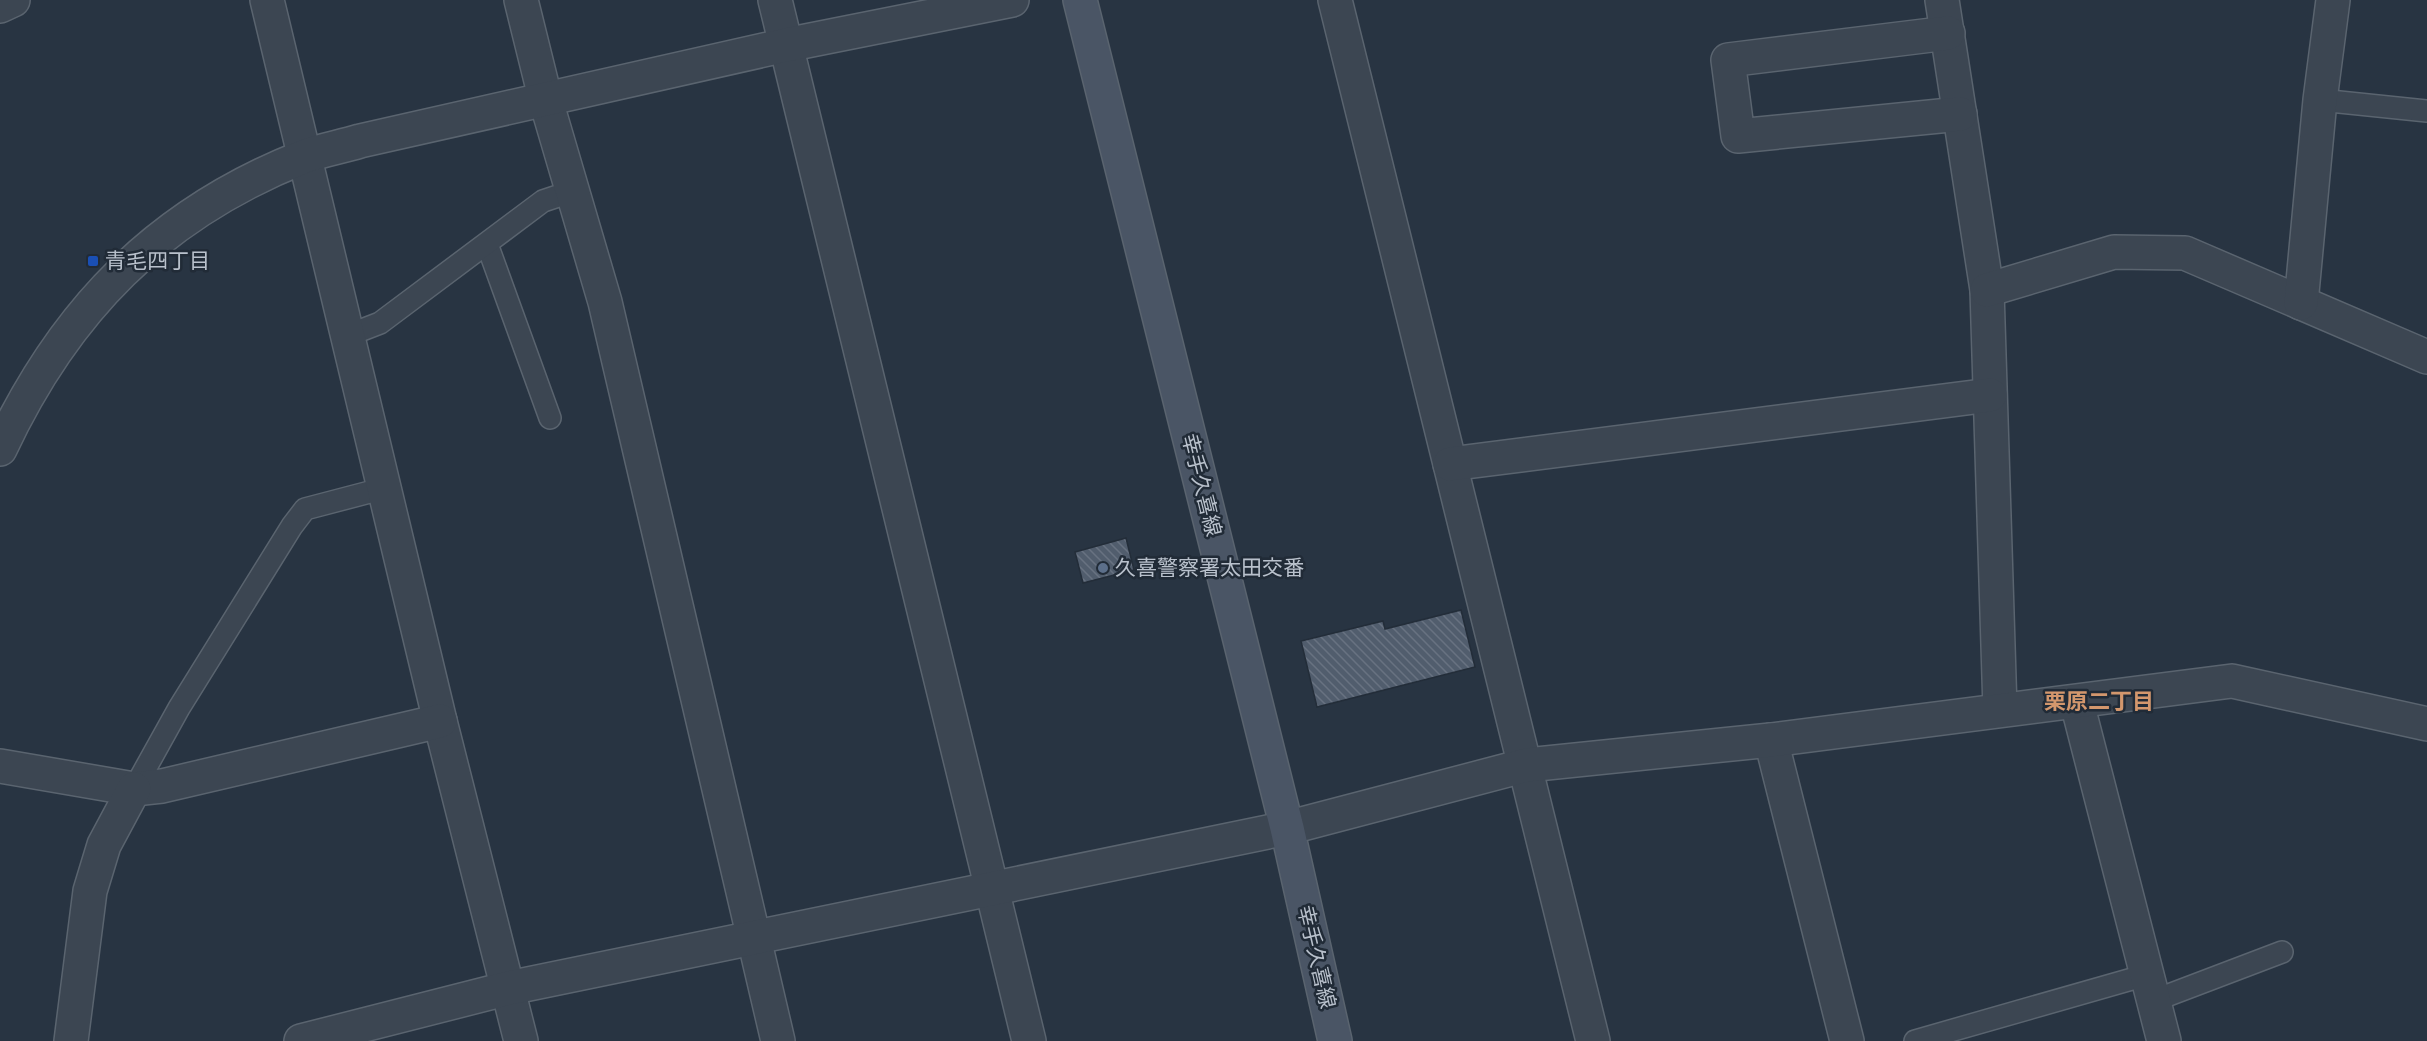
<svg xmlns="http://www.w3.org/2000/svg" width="2427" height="1041" font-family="'Sofia Sans Condensed','Noto Sans JP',sans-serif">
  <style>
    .building { fill: url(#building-back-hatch); stroke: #232d39; stroke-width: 1.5 }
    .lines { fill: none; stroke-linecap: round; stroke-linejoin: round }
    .service-casing { stroke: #5a646f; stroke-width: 24 }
    .minor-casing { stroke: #5a646f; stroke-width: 36 }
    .tertiary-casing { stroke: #5a646f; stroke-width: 36 }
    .secondary-casing { stroke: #5a646f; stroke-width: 36 }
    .service { stroke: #3c4652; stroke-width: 21 }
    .minor { stroke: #3c4652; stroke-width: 33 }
    .tertiary { stroke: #3c4652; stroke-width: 33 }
    .secondary { stroke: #4a5565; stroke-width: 33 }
    .transit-dot { fill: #1a4fb4; stroke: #212b37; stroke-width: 2 }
    .service-dot { fill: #5c6f8a; stroke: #212b37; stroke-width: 2 }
    .labels { text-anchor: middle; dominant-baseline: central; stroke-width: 5; stroke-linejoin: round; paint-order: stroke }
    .poi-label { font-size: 21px; fill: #b9c1cc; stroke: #212b37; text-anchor: start }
    .street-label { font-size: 21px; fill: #b9c1cc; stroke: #212b37 }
    .neighbourhood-label { font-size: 22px; font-weight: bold; fill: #d3976d; stroke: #212b37 }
  </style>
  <defs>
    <pattern id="building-back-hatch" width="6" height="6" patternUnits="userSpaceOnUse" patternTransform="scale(1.5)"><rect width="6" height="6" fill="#515d6d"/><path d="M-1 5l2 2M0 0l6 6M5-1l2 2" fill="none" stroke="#687281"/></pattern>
  </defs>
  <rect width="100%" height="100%" fill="#283442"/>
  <!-- building -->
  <g class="building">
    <path d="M1126,538L1134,570L1083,583L1075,552Z"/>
    <path d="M1461,610L1475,667L1317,707L1301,641L1383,621L1385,629Z"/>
  </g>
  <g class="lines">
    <defs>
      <g id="service">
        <path d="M2320,100L2427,111"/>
        <path d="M487,244L550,418"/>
        <path d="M349,335L380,323L543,201L573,191"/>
        <path d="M134,789L179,708L292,526L305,509L385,488"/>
        <path d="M2153,1001L2282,952"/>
        <path d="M1915,1041L2146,975"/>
      </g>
      <g id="minor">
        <path d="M267,0L440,721L521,1041"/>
        <path d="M521,0L546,101L605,302L778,1041"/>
        <path d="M775,0L1029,1041"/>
        <path d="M1335,0L1593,1041"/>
        <path d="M1942,0L1987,290L2000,710"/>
        <path d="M0,6L13,0"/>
        <path d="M1948,33L1728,60L1738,136L1960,114"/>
        <path d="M1987,290L2114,252L2185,253L2427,357"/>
        <path d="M2301,303L2320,100L2333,0"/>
        <path d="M1450,464L1990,395"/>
        <path d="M2077,703L2164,1041"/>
        <path d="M1771,740L1847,1041"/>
        <path d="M0,766L134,789L162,786L440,721"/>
        <path d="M71,1041L90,891L104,845L134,789"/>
        <path d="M301,1041L509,988L1287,828L1527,765L1771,740L2232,681L2427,724"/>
      </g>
      <path id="tertiary" d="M0,449C65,310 159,214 303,157C321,150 341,147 360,141L786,45L1012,0"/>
      <path id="secondary" d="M1080,0L1287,828L1335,1041"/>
    </defs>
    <!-- service casing -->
    <use href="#service" class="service-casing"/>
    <!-- minor casing -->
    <use href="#minor" class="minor-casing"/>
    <!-- tertiary casing -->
    <use href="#tertiary" class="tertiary-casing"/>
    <!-- secondary casing -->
    <use href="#secondary" class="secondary-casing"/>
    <!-- service -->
    <use href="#service" class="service"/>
    <!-- minor -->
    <use href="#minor" class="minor"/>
    <!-- tertiary -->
    <use href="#tertiary" class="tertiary"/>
    <!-- secondary -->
    <use href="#secondary" class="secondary"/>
  </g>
  <!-- markers -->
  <rect class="transit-dot" x="87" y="255" width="12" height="12" rx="3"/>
  <circle class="service-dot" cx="1103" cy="568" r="6"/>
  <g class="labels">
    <!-- poi labels -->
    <g class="poi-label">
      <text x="105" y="261">青毛四丁目</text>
      <text x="1115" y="568">久喜警察署太田交番</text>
    </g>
    <!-- street labels -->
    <g class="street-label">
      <text transform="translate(1201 485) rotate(76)">幸手久喜線</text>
      <text transform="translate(1316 957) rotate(77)">幸手久喜線</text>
    </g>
    <!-- neighbourhood labels -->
    <g class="neighbourhood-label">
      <text x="2099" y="702">栗原二丁目</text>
    </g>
  </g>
</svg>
